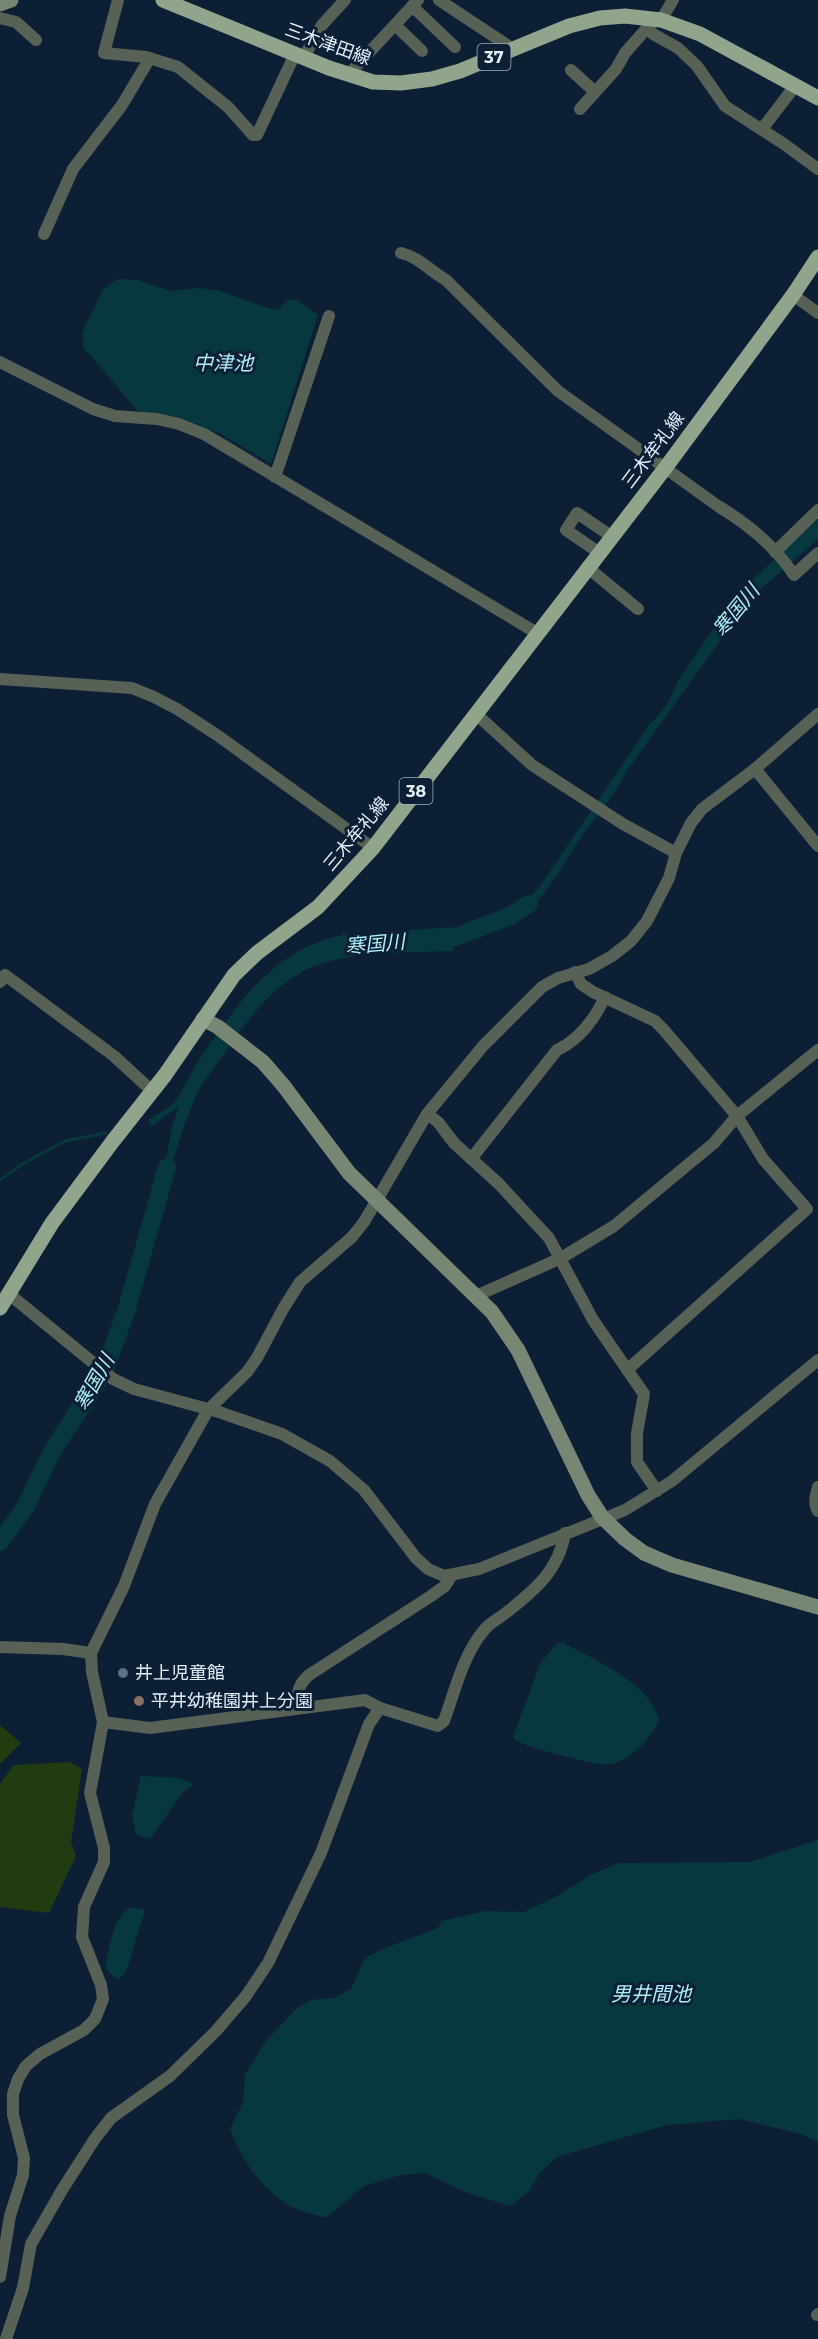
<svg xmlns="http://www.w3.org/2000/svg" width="818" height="2339" font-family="Montserrat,'Noto Sans JP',sans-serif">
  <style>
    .green { fill: #223c11 }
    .water { fill: #07383f }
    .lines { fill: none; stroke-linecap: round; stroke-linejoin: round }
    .stream { stroke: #07383f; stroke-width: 3 }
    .river { stroke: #07383f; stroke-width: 18 }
    .street { stroke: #576155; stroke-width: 12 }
    .secondary { stroke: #788774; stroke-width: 15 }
    .primary { stroke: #90a58c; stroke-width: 15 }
    .service-dot { fill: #5c6f8a; stroke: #0d1f35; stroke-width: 2 }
    .education-dot { fill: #8d6e63; stroke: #0d1f35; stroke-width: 2 }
    .labels { text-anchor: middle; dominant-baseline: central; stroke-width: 6; stroke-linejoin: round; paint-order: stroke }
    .shield { fill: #0d1f35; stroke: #a2b0c1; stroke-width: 1.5 }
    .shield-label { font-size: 16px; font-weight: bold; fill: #e2eefd }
    .street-label { font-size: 18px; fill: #e2eefd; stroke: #0d1f35 }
    .poi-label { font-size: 18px; fill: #e2eefd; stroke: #0d1f35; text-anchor: start }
    .water-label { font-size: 20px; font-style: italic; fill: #abedf9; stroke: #0d1f35 }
  </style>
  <rect width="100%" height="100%" fill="#0d1f35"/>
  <!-- green -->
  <g class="green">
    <path d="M0,1725L21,1743L0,1764Z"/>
    <path d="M70,1762L82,1769L71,1842L76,1856L49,1913L0,1907V1784L14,1765Z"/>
  </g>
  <!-- water -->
  <g class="water">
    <path d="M118,279L138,280L170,291L200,288L220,291L268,308L278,310L287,300L296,299L318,315L271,464L221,434L181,418L138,411L84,348L82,333L103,289Z"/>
    <path d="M818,520V539L761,589L739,614L626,772C615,795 596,816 581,837C566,860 552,887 532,906C526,913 517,919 508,917L509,913L525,902L540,886L650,724C661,714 672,698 677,683L728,607L752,580Z"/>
    <path d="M452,927L450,935L451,947L454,948L453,951C407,953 355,950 312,967C268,986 241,1030 215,1067C208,1077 199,1087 195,1098C183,1125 175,1156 166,1184L161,1188L172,1127L179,1106L152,1126L148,1120C157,1114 168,1109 175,1101C181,1094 190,1075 196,1065C232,1010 273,948 343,935V931L346,935Z"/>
    <path d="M562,1642C592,1659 653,1684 659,1721C649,1741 626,1767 601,1764C589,1763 576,1759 564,1756C548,1752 530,1748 515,1740L513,1736L541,1662L558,1643Z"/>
    <path d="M141,1776L179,1778L191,1783L192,1786L183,1792L150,1839L136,1834L132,1815Z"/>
    <path d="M818,1840V2142L804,2135L739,2119L667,2125L557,2157L540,2173L529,2191L510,2206L465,2192L425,2173L401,2175L364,2186L326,2218C315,2214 300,2212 290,2206C260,2187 243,2162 230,2129L243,2102L245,2074L265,2042L295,2010L310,2000L334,1998L351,1989L365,1958L385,1948L438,1928L442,1921L485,1911L524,1912L561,1894L590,1875L619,1863L750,1862Z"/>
    <path d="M132,1907L145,1910L126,1972L118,1980L105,1968C110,1948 112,1916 132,1907Z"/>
  </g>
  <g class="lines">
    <!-- stream -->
    <path class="stream" d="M0,1180L22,1164L65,1141L106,1133"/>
    <!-- river -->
    <g class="river">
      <path d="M426,940L450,939L508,917L529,904"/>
      <path d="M0,1542L26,1506L52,1451L98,1381L108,1362L127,1308L167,1167"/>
    </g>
    <!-- street -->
    <g class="street">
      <path d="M118,0L104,53L146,57L178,67L228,107L253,135H257L295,54"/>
      <path d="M439,0L513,49"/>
      <path d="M412,6L455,47"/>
      <path d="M0,18L16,22L36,40"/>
      <path d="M647,18L648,27L653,34L678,48L697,66L725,106L784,144L818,169"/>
      <path d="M661,20L673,0"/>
      <path d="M395,25L422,51"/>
      <path d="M304,57L322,25L345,0"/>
      <path d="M571,70L595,92"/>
      <path d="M349,74L418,0"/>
      <path d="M580,109L616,69L625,53L648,27"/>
      <path d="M762,129L795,86"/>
      <path d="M44,234L73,169L122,105L150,58"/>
      <path d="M401,253C419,257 430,271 446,280L558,391L718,506C748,524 775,546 794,575L818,553"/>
      <path d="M793,295L818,313"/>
      <path d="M0,362L93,409L115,416L157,419L179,424L204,434L537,633"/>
      <path d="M275,477L329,316"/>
      <path d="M598,552L566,530L577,513L611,536"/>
      <path d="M775,552L818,510"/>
      <path d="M587,567L638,609"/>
      <path d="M0,679L132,688L154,697L177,709L217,735L373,848"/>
      <path d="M476,714L532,765L623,824L676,853"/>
      <path d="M755,769L818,846"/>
      <path d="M575,972L581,984L593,992L655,1021L663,1029L737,1116L763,1159L807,1209L627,1370"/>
      <path d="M0,982L5,975L114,1056L152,1091"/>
      <path d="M427,1114L438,1122L454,1143L499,1184L549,1238L593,1320L644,1394L637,1433V1462L657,1491"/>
      <path d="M471,1159L557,1050C579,1040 595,1018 605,997"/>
      <path d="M9,1294L113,1379L134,1389L219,1412L282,1434L330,1461L364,1490L416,1558L428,1569L444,1576L479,1569L625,1510L672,1481L818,1360"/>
      <path d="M476,1296L561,1258L614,1226L714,1143L737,1116L818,1050"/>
      <path d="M818,1487C816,1495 813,1503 818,1511"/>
      <path d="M0,1647L63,1649L91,1653"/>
      <path d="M298,1707C297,1692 298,1685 309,1675L431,1596L445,1586L452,1575"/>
      <path d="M103,1722L150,1728L365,1700L380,1708L438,1726L444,1721C455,1691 463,1654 485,1629C491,1622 500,1618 507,1612C535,1590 559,1570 565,1533"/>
      <path d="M0,2277L10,2216L23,2175L24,2158L13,2115V2094L18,2079L26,2066L40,2054L84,2030L95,2019L103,1999L101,1985L82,1937L84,1907L104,1862V1848L90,1793L103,1722L92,1672L91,1653L124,1586L155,1504L208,1410L247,1372L257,1358L283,1309L300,1282L352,1237L364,1222L427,1114L483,1046L542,987L558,978L589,969L612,956L631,941L647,921L669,878L676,853L691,823L702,809L755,769L818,714"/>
      <path d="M817,2315L818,2314"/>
      <path d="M6,2339L23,2288L31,2244L62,2190L94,2140L111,2118L170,2076L216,2031L246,1996L268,1963L321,1853L369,1724L380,1708"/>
    </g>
    <!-- secondary -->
    <g class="secondary">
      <path d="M0,4L11,0"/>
      <path d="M203,1019L218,1027L263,1062L283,1085L349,1173L492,1312L518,1350L588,1495L602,1517L625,1539L644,1553L672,1565L818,1607"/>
    </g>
    <!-- primary -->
    <g class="primary">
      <path d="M163,0L329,68L373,82L401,83L432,79L460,71L569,26L600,18L625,16L661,20L700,34L818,98"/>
      <path d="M0,1308L52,1223L113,1141L165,1075L234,975L257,953L318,907L373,848L666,467L793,295L818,257"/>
    </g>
  </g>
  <!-- markers -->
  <circle class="service-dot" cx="123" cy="1673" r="6"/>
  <circle class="education-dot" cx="139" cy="1701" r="6"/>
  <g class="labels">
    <!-- shield labels -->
    <g class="shield">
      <rect x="477.5" y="44" width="33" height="26" rx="4.5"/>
      <rect x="399.5" y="778" width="33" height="26" rx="4.5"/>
    </g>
    <g class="shield-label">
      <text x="494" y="57">37</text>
      <text x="416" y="791">38</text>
    </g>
    <!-- street labels -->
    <g class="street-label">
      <text transform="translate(328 44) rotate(20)">三木津田線</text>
      <text transform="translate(653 450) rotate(-53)">三木牟礼線</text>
      <text transform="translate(356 834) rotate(-50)">三木牟礼線</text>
    </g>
    <!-- poi labels -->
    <g class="poi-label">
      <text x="135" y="1673">井上児童館</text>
      <text x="151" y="1701">平井幼稚園井上分園</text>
    </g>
    <!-- water labels -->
    <g class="water-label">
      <text x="223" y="363">中津池</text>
      <text transform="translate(736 610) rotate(-51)">寒国川</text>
      <text transform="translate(375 944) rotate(-5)">寒国川</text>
      <text transform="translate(94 1382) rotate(-61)">寒国川</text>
      <text x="651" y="1994">男井間池</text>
    </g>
  </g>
</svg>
